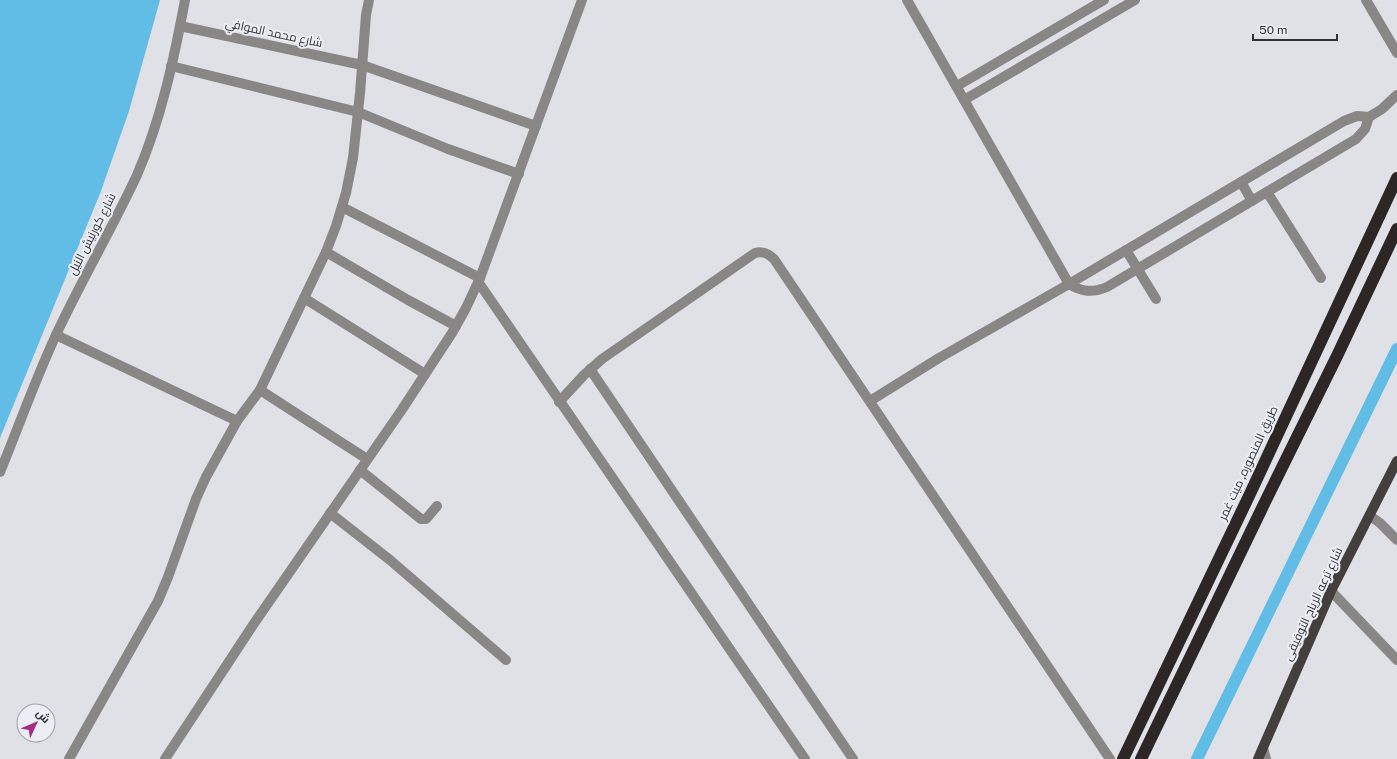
<svg xmlns="http://www.w3.org/2000/svg" width="1397" height="759" font-family="'Public Sans',Cairo,sans-serif">
  <style>
    .water { fill: #61bce6 }
    .lines { fill: none; stroke-linecap: round; stroke-linejoin: round }
    .canal { stroke: #61bce6; stroke-width: 12 }
    .minor { stroke: #898785; stroke-width: 10 }
    .major { stroke: #433f3c; stroke-width: 10 }
    .highway { stroke: #2c2724; stroke-width: 12 }
    .labels { text-anchor: middle; dominant-baseline: central; stroke-width: 4; stroke-linejoin: round; paint-order: stroke }
    .street-label { font-size: 12px; fill: #313234; stroke: #eceef5 }
  </style>
  <rect width="100%" height="100%" fill="#dfe1e7"/>
  <!-- water -->
  <path class="water" d="M0,0H160L129,111L101,191L0,438Z"/>
  <g class="lines">
    <!-- canal -->
    <path class="canal" d="M1197,759L1397,349"/>
    <!-- minor -->
    <g class="minor">
      <path d="M907,0L1069,284C1082,292 1093,293 1107,287L1356,139L1365,129L1369,117"/>
      <path d="M1366,0L1397,53"/>
      <path d="M180,26L362,65L536,126"/>
      <path d="M171,66L358,112L448,149L519,174"/>
      <path d="M957,86L1104,0"/>
      <path d="M964,100L1135,0"/>
      <path d="M1241,182L1252,201"/>
      <path d="M1267,192L1321,278"/>
      <path d="M342,207L480,278"/>
      <path d="M1126,250L1156,299"/>
      <path d="M326,252L408,300L456,326"/>
      <path d="M479,283L805,759"/>
      <path d="M304,298L425,374"/>
      <path d="M56,335L237,421"/>
      <path d="M590,369L853,759"/>
      <path d="M260,390L367,459"/>
      <path d="M870,401L939,358L1069,284L1344,121L1357,116L1369,117L1382,109L1397,95"/>
      <path d="M559,402L584,375L602,359L755,253C763,251 768,253 774,259L1110,759"/>
      <path d="M360,470L421,519H426L437,506"/>
      <path d="M0,472C19,426 35,380 56,335C81,281 112,229 137,175C161,120 174,59 185,0"/>
      <path d="M330,513L390,560L506,660"/>
      <path d="M1370,516L1380,523L1397,540"/>
      <path d="M1331,591L1397,660"/>
      <path d="M1263,748L1266,759"/>
      <path d="M69,759L158,601L168,577L196,499L206,477L237,421L260,390L326,252L336,226L346,193L353,158L360,93L366,15L369,0"/>
      <path d="M165,759L253,625L401,411L452,333L466,308L480,278L582,0"/>
    </g>
    <!-- major -->
    <path class="major" d="M1258,759L1331,591L1397,461"/>
    <!-- highway -->
    <g class="highway">
      <path d="M1123,759L1249,496L1397,178"/>
      <path d="M1141,759L1265,502L1337,356L1397,229"/>
    </g>
  </g>
  <g class="labels">
    <!-- street labels -->
    <g class="street-label">
      <text transform="translate(274 33) rotate(12)">شارع محمد الموافي</text>
      <text transform="translate(92 234) rotate(-63)">شارع كورنيش النيل</text>
      <text transform="translate(1248 463) rotate(-65)">طريق المنصوره, ميت غمر</text>
      <text transform="translate(1313 604) rotate(-65)">شارع ترعه الرياح التوفيقى</text>
    </g>
  </g>
  <!-- north arrow -->
  <g transform="translate(36 723) rotate(46)"><circle r="19" fill="#eceef5" stroke="#a1a3a8"/>
  <path d="M0-3L7 15L0 10L-7 15Z" fill="#a52c82"/>
  <text y="-6" font-size="11" font-weight="bold" text-anchor="middle" fill="#313234">ش</text>
  </g>
  <!-- scale -->
  <path d="M1253 34v6h84v-6" fill="none" stroke="#313234" stroke-width="2"/>
  <text x="1259" y="34" font-size="12" fill="#313234" stroke="#eceef5" stroke-width="3" paint-order="stroke">50 m</text>
</svg>
